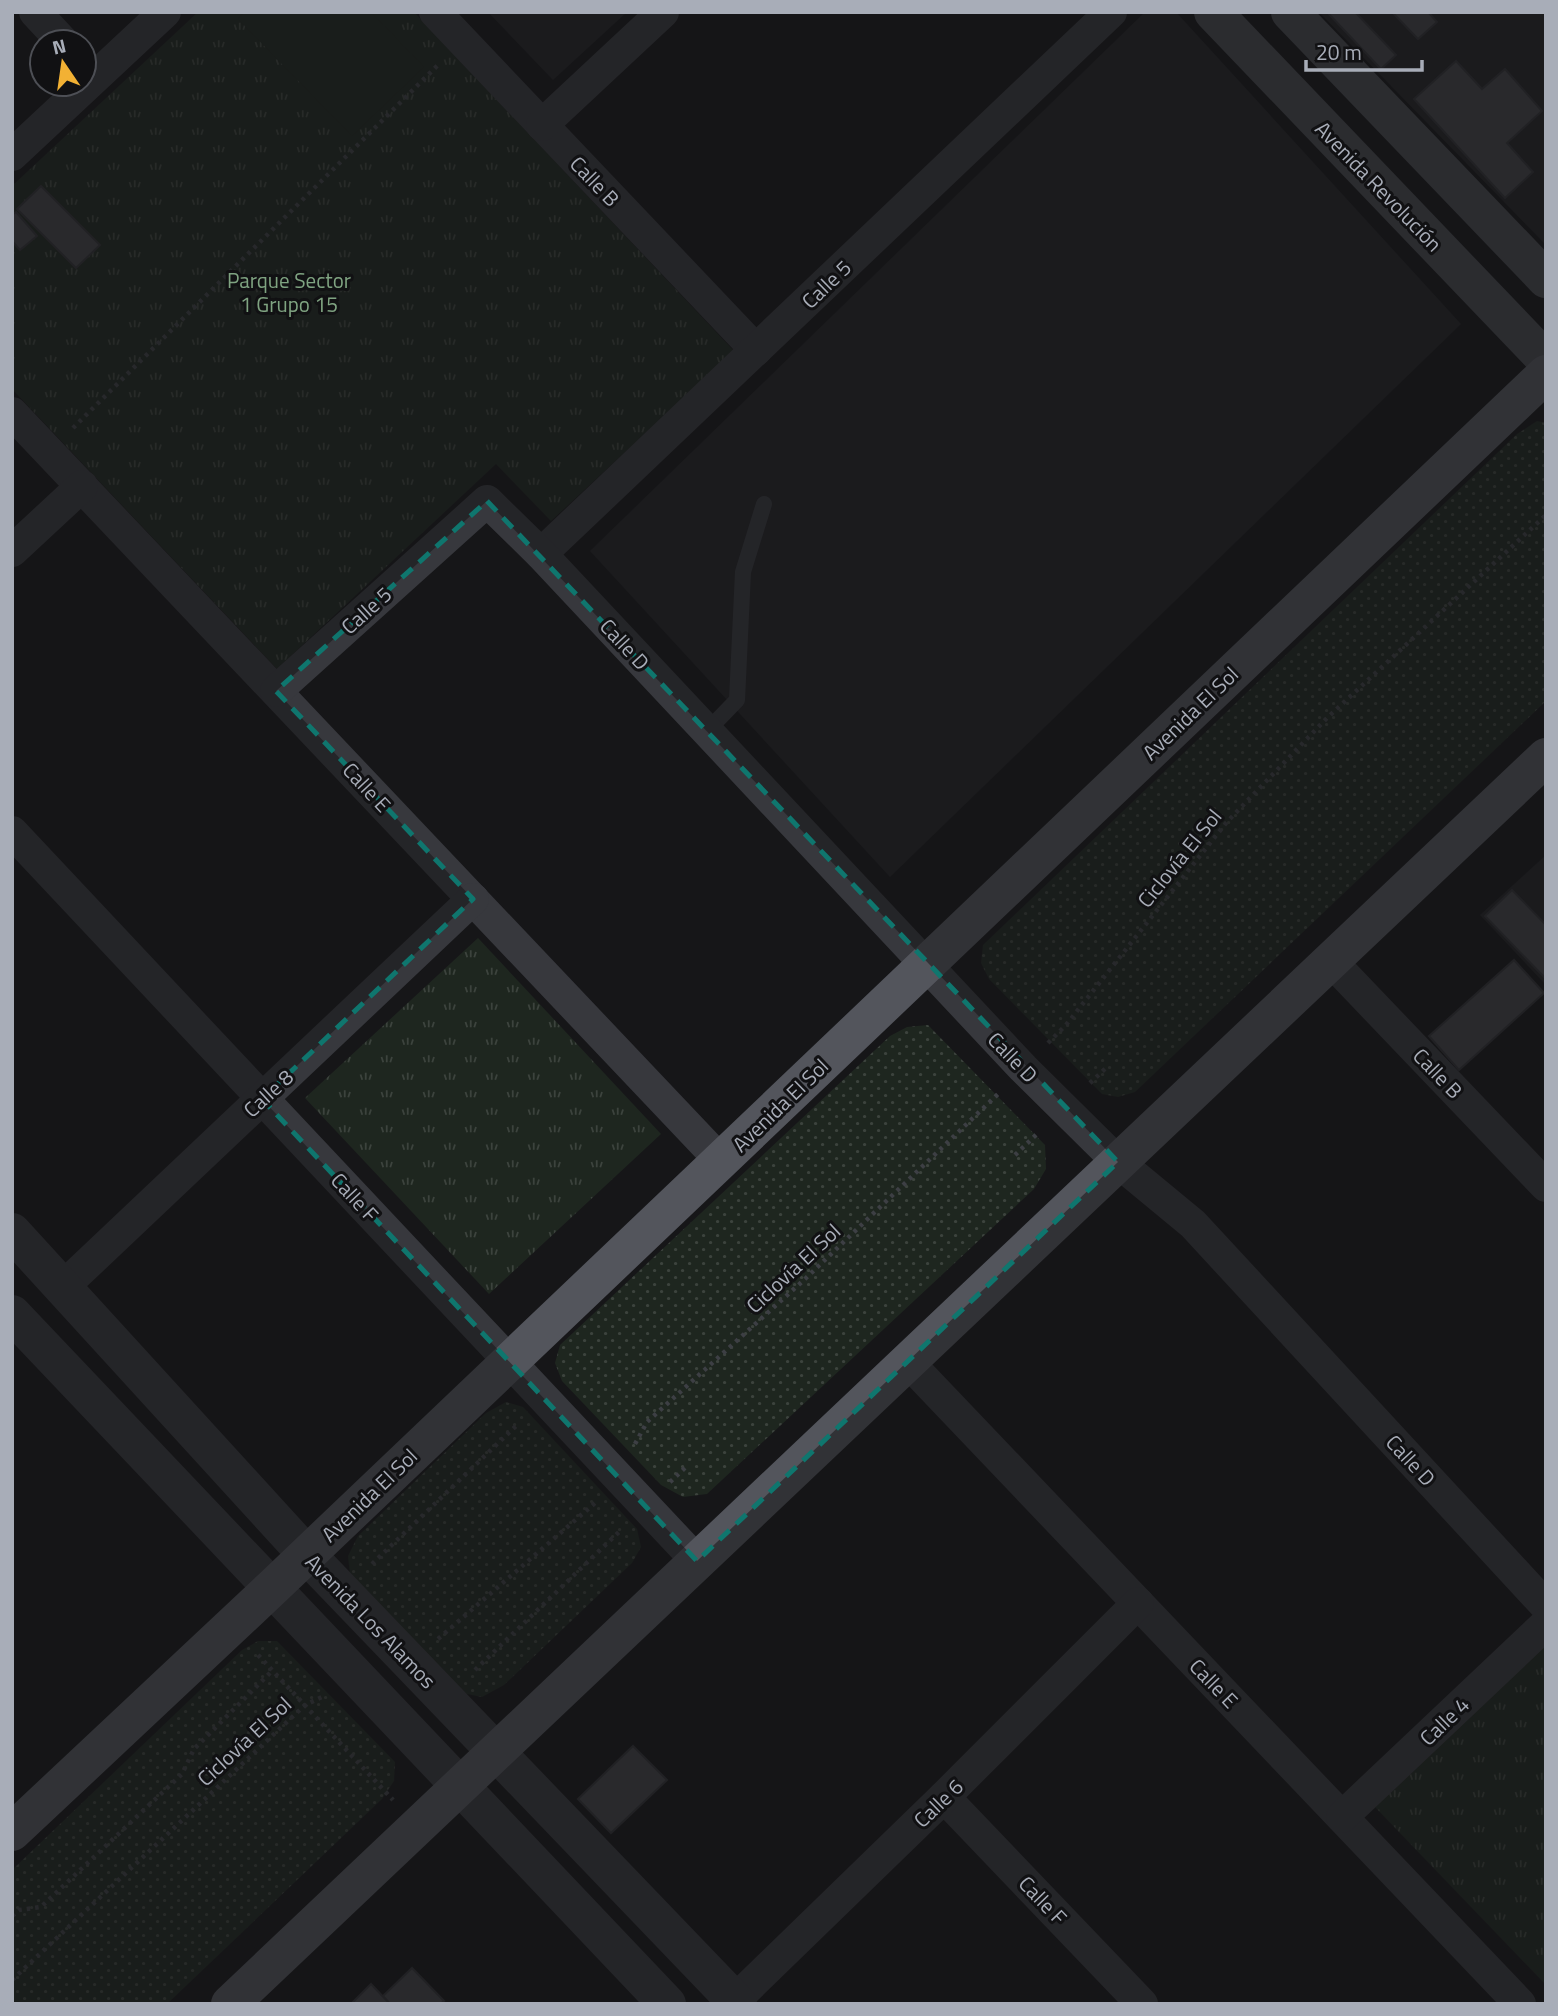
<svg xmlns="http://www.w3.org/2000/svg" width="1558" height="2016" font-family="'Titillium Web',sans-serif">
  <style>
    .built { fill: #222225 }
    .grass { fill: url(#grass-dots) }
    .park { fill: url(#park-tufts) }
    .pitch { fill: #1e261f }
    .building { fill: #404145; stroke: #303034; stroke-width: 2 }
    .lines { fill: none; stroke-linecap: round; stroke-linejoin: round }
    .path { stroke: #3d3f44; stroke-width: 4.5; stroke-dasharray: 3.5 5; stroke-linecap: butt }
    .service { stroke: #37383d; stroke-width: 16 }
    .minor { stroke: #37383d; stroke-width: 32 }
    .tertiary { stroke: #37383d; stroke-width: 38 }
    .secondary { stroke: #45474d; stroke-width: 38 }
    .primary { stroke: #53555c; stroke-width: 38 }
    .marked { fill: none; stroke: #0f766e; stroke-width: 5; stroke-dasharray: 14 9; stroke-linejoin: round }
    .labels { text-anchor: middle; dominant-baseline: central; stroke-width: 6; stroke-linejoin: round; paint-order: stroke }
    .street-label { font-size: 21px; fill: #a8adb8; stroke: #111113 }
    .park-label { font-size: 21px; fill: #7fa381; stroke: #111113 }
  </style>
  <defs>
    <pattern id="grass-dots" width="8" height="8" patternUnits="userSpaceOnUse" patternTransform="scale(1.75)"><rect width="8" height="8" fill="#1e261f"/><path d="M2 2h.1M6 6h.1" fill="none" stroke="#3c433d" stroke-width="1.8" stroke-linecap="round"/></pattern>
    <pattern id="park-tufts" width="24" height="20" patternUnits="userSpaceOnUse" patternTransform="scale(1.75)"><rect width="24" height="20" fill="#1e261f"/><path d="M3 7l-1-3M5 7V3M7 7l1-3M15 17l-1-3M17 17v-4M19 17l1-3" fill="none" stroke="#3c433d"/></pattern>
  </defs>
  <rect width="100%" height="100%" fill="#161618"/>
  <!-- built -->
  <g class="built">
    <path d="M488,12H627L553,80Z"/>
    <path d="M1145,12H1176L1461,324L890,877L590,551Z"/>
    <path d="M1319,12H1546V244H1545Z"/>
    <path d="M1546,855V985L1480,915Z"/>
  </g>
  <!-- grass -->
  <g class="grass">
    <path d="M1537,421L1546,423V701L1135,1092L1118,1097L1102,1094L989,979L981,963L983,945L1517,434Z"/>
    <path d="M928,1025L1045,1145L1046,1169L1034,1189L707,1494L683,1497L661,1485L562,1381L555,1363L560,1345L890,1036L907,1027Z"/>
    <path d="M506,1402L523,1407L637,1529L641,1547L632,1563L504,1685L482,1697L462,1693L350,1574L348,1556L358,1536L486,1413Z"/>
    <path d="M258,1641H277L395,1762L394,1781L382,1799L167,2004H12V1870L242,1650Z"/>
  </g>
  <!-- park -->
  <g class="park">
    <path d="M198,12H414L734,351L551,521L496,464L277,669L12,389V186Z"/>
    <path d="M478,938L661,1134L489,1294L305,1098Z"/>
    <path d="M1546,1645V1985L1375,1807Z"/>
  </g>
  <!-- pitch -->
  <path class="pitch" d="M244,12H371L424,67L352,136L238,19Z"/>
  <!-- building -->
  <g class="building">
    <path d="M1327,12H1355L1396,55L1381,69Z"/>
    <path d="M1392,12H1428L1437,22L1418,39Z"/>
    <path d="M1456,61L1482,89L1505,69L1542,111L1507,143L1533,172L1505,198L1414,99Z"/>
    <path d="M41,186L100,245L76,268L17,209Z"/>
    <path d="M16,212L37,236L20,250L12,241V215Z"/>
    <path d="M1512,890L1546,925V979L1485,916Z"/>
    <path d="M1514,960L1544,993L1459,1070L1429,1036Z"/>
    <path d="M633,1746L667,1780L611,1833L578,1799Z"/>
    <path d="M412,1968L444,2001L440,2004H390L383,1996Z"/>
    <path d="M371,1984L390,2004H351Z"/>
  </g>
  <g class="lines">
    <!-- path -->
    <g class="path">
      <path d="M73,428L439,64"/>
      <path d="M1048,1043L1066,1025L1226,823L1327,718L1546,515"/>
      <path d="M1090,1083L1107,1067"/>
      <path d="M1015,1155L1038,1133"/>
      <path d="M635,1444L647,1422L805,1279L998,1094"/>
      <path d="M670,1482L687,1466"/>
      <path d="M372,1564L517,1425"/>
      <path d="M438,1639L595,1503"/>
      <path d="M258,1655L393,1800"/>
      <path d="M475,1670L621,1530"/>
      <path d="M12,1916L19,1910L41,1907L182,1774L194,1749L273,1670"/>
      <path d="M12,1980L305,1705L324,1696"/>
    </g>
    <!-- service -->
    <path class="service" d="M707,731L737,700L743,572L764,504"/>
    <!-- minor -->
    <g class="minor">
      <path d="M35,12L63,42"/>
      <path d="M435,12L756,350"/>
      <path d="M542,125L663,12"/>
      <path d="M12,155L165,12"/>
      <path d="M12,413L721,1161"/>
      <path d="M12,551L82,486"/>
      <path d="M541,554L1111,12"/>
      <path d="M276,691L487,501L541,554L1023,1068L1118,1162L1193,1224L1546,1606"/>
      <path d="M12,832L697,1561"/>
      <path d="M1331,961L1546,1186"/>
      <path d="M64,1286L473,899"/>
      <path d="M908,1362L1520,2004"/>
      <path d="M944,1797L1142,2004"/>
      <path d="M1342,1817L1546,1624"/>
      <path d="M735,2000L944,1797L1138,1603"/>
    </g>
    <!-- tertiary -->
    <g class="tertiary">
      <path d="M12,1232L307,1555L738,2004"/>
      <path d="M12,1314L667,2004"/>
    </g>
    <!-- secondary -->
    <g class="secondary">
      <path d="M1213,12L1546,360"/>
      <path d="M1290,12L1546,279"/>
    </g>
    <!-- primary -->
    <g class="primary">
      <path d="M12,1832L273,1587L1546,374"/>
      <path d="M230,2004L1546,757"/>
    </g>
  </g>
  <!-- marked area -->
  <path d="M0 0H1558V2016H0ZM487,501L1118,1162L697,1561L262,1099L473,899L276,691Z" fill="#161618" fill-opacity=".55" fill-rule="evenodd"/>
  <path class="marked" d="M487,501L1118,1162L697,1561L262,1099L473,899L276,691Z"/>
  <g class="labels">
    <!-- street labels -->
    <g class="street-label">
      <text transform="translate(595 181) rotate(46)">Calle B</text>
      <text transform="translate(1379 186) rotate(46)">Avenida Revolución</text>
      <text transform="translate(826 284) rotate(-44)">Calle 5</text>
      <text transform="translate(366 610) rotate(-42)">Calle 5</text>
      <text transform="translate(625 644) rotate(47)">Calle D</text>
      <text transform="translate(1190 713) rotate(-44)">Avenida El Sol</text>
      <text transform="translate(367 787) rotate(47)">Calle E</text>
      <text transform="translate(1179 858) rotate(-51)">Ciclovía El Sol</text>
      <text transform="translate(1013 1057) rotate(46)">Calle D</text>
      <text transform="translate(1438 1073) rotate(46)">Calle B</text>
      <text transform="translate(268 1093) rotate(-43)">Calle 8</text>
      <text transform="translate(780 1105) rotate(-44)">Avenida El Sol</text>
      <text transform="translate(355 1197) rotate(47)">Calle F</text>
      <text transform="translate(793 1268) rotate(-43)">Ciclovía El Sol</text>
      <text transform="translate(1411 1460) rotate(47)">Calle D</text>
      <text transform="translate(369 1495) rotate(-44)">Avenida El Sol</text>
      <text transform="translate(371 1621) rotate(46)">Avenida Los Alamos</text>
      <text transform="translate(1214 1683) rotate(46)">Calle E</text>
      <text transform="translate(1444 1721) rotate(-44)">Calle 4</text>
      <text transform="translate(244 1741) rotate(-43)">Ciclovía El Sol</text>
      <text transform="translate(938 1803) rotate(-44)">Calle 6</text>
      <text transform="translate(1043 1900) rotate(46)">Calle F</text>
    </g>
    <!-- park labels -->
    <g class="park-label">
      <text x="289" y="280">Parque Sector<tspan x="289" dy="24">1 Grupo 15</tspan></text>
    </g>
  </g>
  <!-- border -->
  <rect width="1558" height="2016" fill="none" stroke="#a8adb8" stroke-width="28"/>
  <!-- north arrow -->
  <g transform="translate(63 63) rotate(347)"><circle r="33" fill="#111113" stroke="#4d4f55" stroke-width="2"/>
  <path d="M0-5L12 26L0 18L-12 26Z" fill="#f2b134"/>
  <text y="-10" font-size="19" font-weight="bold" text-anchor="middle" fill="#a8adb8">N</text>
  </g>
  <!-- scale -->
  <path d="M1306 60v10h116v-10" fill="none" stroke="#a8adb8" stroke-width="3.5"/>
  <text x="1316" y="60" font-size="21" fill="#a8adb8" stroke="#111113" stroke-width="5" paint-order="stroke">20 m</text>
</svg>
